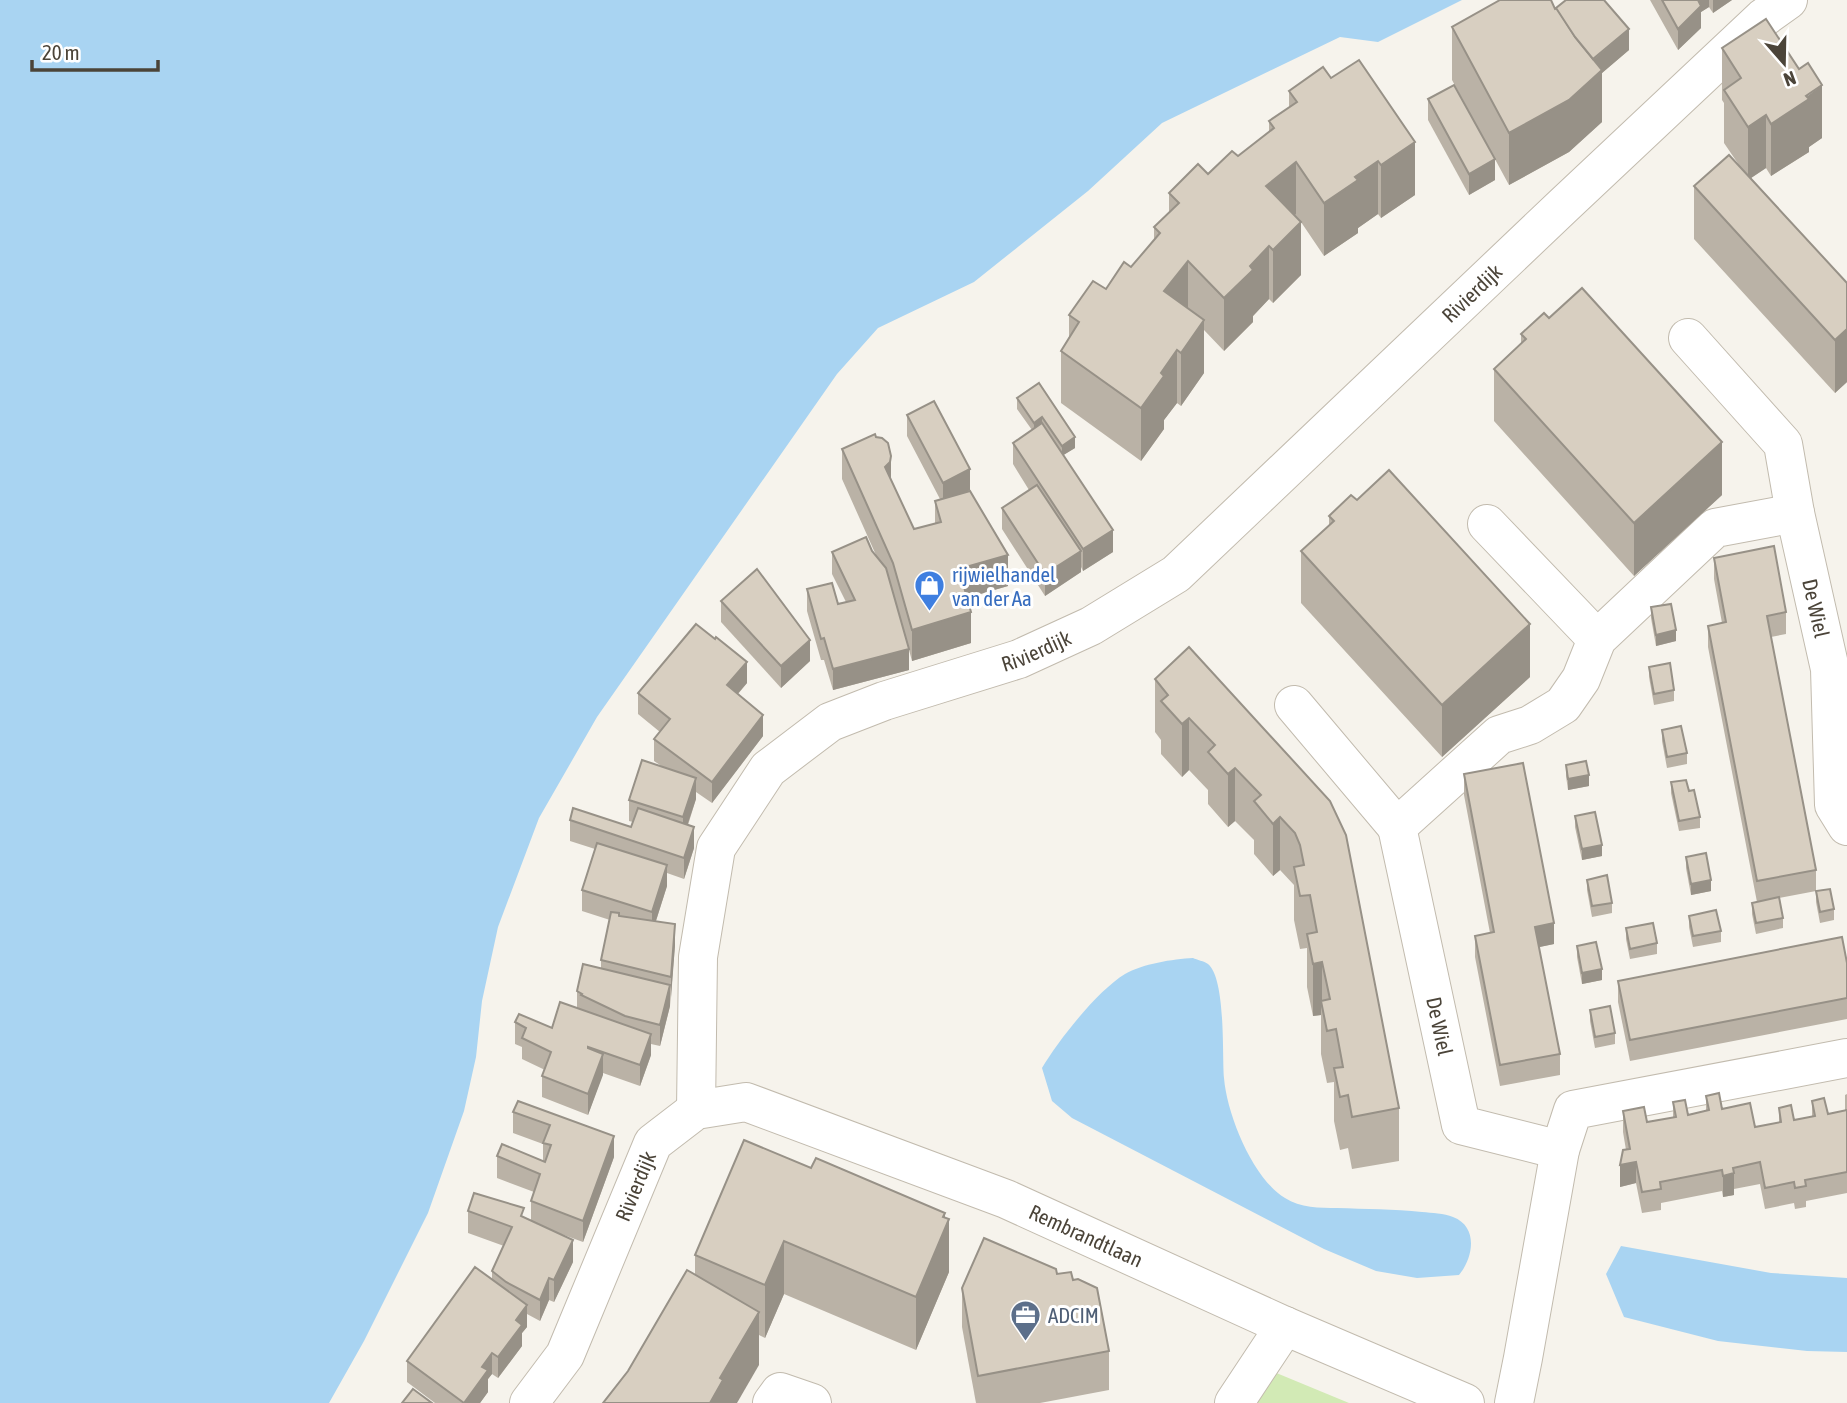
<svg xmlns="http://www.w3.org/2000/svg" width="1847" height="1403" font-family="'Asap Condensed',sans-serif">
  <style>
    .green { fill: #d2eab5 }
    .water { fill: #a9d4f2 }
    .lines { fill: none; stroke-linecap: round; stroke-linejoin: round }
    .minor-casing { stroke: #c2bbae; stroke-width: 40 }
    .minor { stroke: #fff; stroke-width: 38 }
    .wall { fill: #bab2a6 }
    .shaded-wall { fill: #979187 }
    .building { fill: #d8cfc1; stroke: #979187; stroke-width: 2 }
    .labels { text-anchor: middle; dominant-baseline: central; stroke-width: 6; stroke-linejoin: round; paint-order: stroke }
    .street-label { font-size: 21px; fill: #4b4439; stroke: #fff }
    .shop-label { font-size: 21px; fill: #366cbe; stroke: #fff; text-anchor: start }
    .service-label { font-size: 21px; fill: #4e5e75; stroke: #fff; text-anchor: start }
  </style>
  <rect width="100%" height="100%" fill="#f6f3ec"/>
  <!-- green -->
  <path class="green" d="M1274,1372L1349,1403H1252Z"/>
  <!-- water -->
  <g class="water">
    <path d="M0,0H1462L1378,42L1340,37L1162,123L1088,191L974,282L878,328L837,374L597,717L539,818L498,927L482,1001L476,1057L464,1111L428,1213L364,1341L329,1403H0Z"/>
    <path d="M1193,958C1197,960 1204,961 1208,964C1226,979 1222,1055 1224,1078C1227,1115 1253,1179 1285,1198C1300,1208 1320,1208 1337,1208C1365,1209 1394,1209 1422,1212C1432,1213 1444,1213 1453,1217C1479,1227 1473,1258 1459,1275L1417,1278L1376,1271L1324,1249L1072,1118L1052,1101L1042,1068C1058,1041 1097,991 1125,974C1142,964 1173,959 1193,958Z"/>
    <path d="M1621,1246L1771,1273L1847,1278V1352L1807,1351L1718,1341L1624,1317L1606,1274Z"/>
  </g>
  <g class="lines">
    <defs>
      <g id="minor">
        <path d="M1688,338L1783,444L1795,513"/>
        <path d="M1487,524L1597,639"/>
        <path d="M1294,705L1397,827"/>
        <path id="s1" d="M696,1110L698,957L716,848L768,769L830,722L884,701L1019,659L1091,626L1176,574L1563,206L1763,18L1788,0"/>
        <path id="s2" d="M1560,1150L1461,1125L1397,827L1499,735L1530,725L1563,705L1581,679L1597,639L1715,528L1795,513L1830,669L1834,805L1847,826"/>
        <path id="s3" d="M529,1403L565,1355L653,1143L696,1110L746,1102L1006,1199L1285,1326L1465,1403"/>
        <path d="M772,1403L780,1392L812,1403"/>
        <path d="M1234,1403L1285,1326"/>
        <path d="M1514,1403L1523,1358L1560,1150L1573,1110L1847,1058"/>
      </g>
    </defs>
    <!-- minor casing -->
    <use href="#minor" class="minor-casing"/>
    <!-- minor -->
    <use href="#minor" class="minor"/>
  </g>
  <!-- wall -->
  <g class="wall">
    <path d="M1650,0H1732L1713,13L1709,7L1701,12V28L1678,50Z"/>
    <path d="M1555,9L1629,50L1602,73V122L1569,152L1509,185L1452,80V27Z"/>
    <path d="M1722,48L1822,138L1809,147V152L1771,176L1766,168L1751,178L1847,283V382L1835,393L1694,239V186L1739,165L1724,143V103L1722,100Z"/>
    <path d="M1323,67L1415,195L1381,218L1378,214L1358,228V233L1324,256L1301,222V275L1273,303L1269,299L1253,316V322L1224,351L1204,330V373L1181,406L1177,403L1164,420V429L1141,461L1061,403V351L1069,337V315L1106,289L1131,267L1154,240V227L1169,212V193L1208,174L1238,156L1269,132V121L1289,107V91Z"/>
    <path d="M1428,99L1495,180L1469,195L1428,120Z"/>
    <path d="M1549,318L1722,495L1634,576L1494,421V369L1521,343V334Z"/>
    <path d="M1039,383L1075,448L1063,455L1113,552L1083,571L1081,567V572L1045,596L1002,529V508L1029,490L1013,464V443L1032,430L1017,409V398Z"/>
    <path d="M907,415L970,490L964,493L1008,586L967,598L971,643L912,661L900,617L909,670L833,690L824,660H821L807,611V589L838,604L846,602L832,574V552L872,551L876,555L842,479V449L891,480L914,529L935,524V501L940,499L907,436Z"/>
    <path d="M1329,516L1530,677L1442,757L1301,603V551L1329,526Z"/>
    <path d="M1714,558L1786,612V634L1771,637L1816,870V891L1779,898L1783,918V928L1756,934L1752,914V903L1757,902L1708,647V626L1722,623L1714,579Z"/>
    <path d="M721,601L810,661L781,688L721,622Z"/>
    <path d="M1651,607L1676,641L1656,646L1651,618Z"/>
    <path d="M1649,667L1674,690V701L1654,705L1649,677Z"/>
    <path d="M1155,679L1330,801L1399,1108V1161L1352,1169L1348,1148L1340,1150L1334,1121V1082L1327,1083L1321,1054V1015L1313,1016L1307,987V948L1300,949L1294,920V885L1280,870L1273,876L1254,854V840L1235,821L1228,827L1208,804V790L1189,770L1182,777L1161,754V740L1155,732Z"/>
    <path d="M747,683L738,694L763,736L712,803L696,792V799L688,825L694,848L684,879L667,873V886L656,921L675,945L670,1006L660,1046L651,1044V1055L640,1086L603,1073L588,1115L542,1097V1076L545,1070L522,1059V1047L515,1044V1022L552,1028L577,1008V991L601,968V960L610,920L582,911V890L595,849L570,841V820L631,827L633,822L629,821V800L663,767L654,761V739L660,732L638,714V693Z"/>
    <path d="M1662,730L1687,753V764L1667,768L1662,741Z"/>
    <path d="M1566,765L1589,786L1568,790L1566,776Z"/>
    <path d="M1464,774L1554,944L1539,947L1560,1054V1075L1500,1086L1475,957V936L1490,933L1464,795Z"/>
    <path d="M1671,782L1700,817V828L1679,831L1671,793Z"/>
    <path d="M1575,816L1602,856L1582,860L1575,827Z"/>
    <path d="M1686,857L1711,891L1691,895L1686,868Z"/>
    <path d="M1587,880L1612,903V913L1592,917L1587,890Z"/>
    <path d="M1816,891L1834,909V920L1820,923L1816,902Z"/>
    <path d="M1689,916L1721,931V942L1693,947L1689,927Z"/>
    <path d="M1626,928L1657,943V954L1630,959L1626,939Z"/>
    <path d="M1577,946L1602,980L1582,984L1577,957Z"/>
    <path d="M1847,963V1019L1630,1061L1618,1002V981Z"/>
    <path d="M1590,1010L1615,1033V1044L1595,1048L1590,1021Z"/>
    <path d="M1847,1094V1193L1806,1201V1207L1795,1209L1794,1203L1765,1209L1760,1184L1734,1189V1195L1723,1197L1722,1191L1661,1203V1210L1642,1213L1636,1183L1620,1187L1626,1150L1623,1132V1111L1647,1122L1673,1118V1102L1688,1115L1706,1111V1096L1722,1109L1755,1127L1779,1123V1108L1794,1120L1812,1117V1101L1828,1114L1845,1110V1095Z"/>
    <path d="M518,1101L614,1157L583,1242L553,1231L573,1262L554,1302L549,1300L540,1321L527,1314V1327L522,1333V1346L498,1378L492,1374L488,1379V1392L480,1403H435L407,1382V1361L492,1280V1271L504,1246L468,1233V1211L524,1217L531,1220V1201L534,1192L497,1178V1156L543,1161V1144L513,1133V1112Z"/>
    <path d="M811,1168L945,1218L949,1272L916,1350L784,1294L765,1338L759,1335V1365L628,1371L695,1275V1255Z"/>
    <path d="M1057,1274L1073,1280L1109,1351V1390L1040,1403H976L962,1327V1288Z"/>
  </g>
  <!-- shaded-wall -->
  <g class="shaded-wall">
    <path d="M1695,0H1709V7L1701,12V28L1678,50V29Z"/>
    <path d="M1713,0H1732L1713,13Z"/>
    <path d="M1629,29V50L1602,73V122L1569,152L1509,185V133Z"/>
    <path d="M1822,85V138L1809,147V152L1771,176V124Z"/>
    <path d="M1766,115V168L1748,180V127Z"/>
    <path d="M1415,142V195L1381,218V165Z"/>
    <path d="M1495,159V180L1469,195V174Z"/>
    <path d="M1378,161V214L1358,228V233L1324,256V203L1355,177Z"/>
    <path d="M1296,162V214L1266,239V186Z"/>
    <path d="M1301,222V275L1273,303V250Z"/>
    <path d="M1269,246V299L1253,316V322L1224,351V298L1250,266Z"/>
    <path d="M1188,261V314L1164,291Z"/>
    <path d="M1204,320V373L1181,406V353Z"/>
    <path d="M1847,329V382L1835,393V340Z"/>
    <path d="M1177,350V403L1164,420V429L1141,461V408L1161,373Z"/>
    <path d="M1042,417V428L1034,433V423Z"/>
    <path d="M1075,437V448L1062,456V446Z"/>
    <path d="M1722,442V495L1634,576V523Z"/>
    <path d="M891,456V487L885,467Z"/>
    <path d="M970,469V490L943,504V483Z"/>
    <path d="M1113,530V552L1083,571V549Z"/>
    <path d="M1081,551V572L1045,596V574Z"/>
    <path d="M1008,555V586L959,600V569Z"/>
    <path d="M971,612V643L912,661V630Z"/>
    <path d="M1530,624V677L1442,757V705Z"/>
    <path d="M1676,630V641L1656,646V635Z"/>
    <path d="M810,640V661L781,688V666Z"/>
    <path d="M909,649V670L833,690V669Z"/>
    <path d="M747,662V683L727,706V685Z"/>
    <path d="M763,715V736L712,803V782Z"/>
    <path d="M1189,718V770L1182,777V724Z"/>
    <path d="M1235,768V821L1228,827V774Z"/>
    <path d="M1589,775V786L1568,790V779Z"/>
    <path d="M696,778V799L683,838V817Z"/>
    <path d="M1280,817V870L1273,876V824Z"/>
    <path d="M694,827V848L684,879V858Z"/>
    <path d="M1602,845V856L1582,860V849Z"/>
    <path d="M667,865V886L652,933V912Z"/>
    <path d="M1711,880V891L1691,895V884Z"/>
    <path d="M1554,923V944L1535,948V927Z"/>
    <path d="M675,924V945L671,998V977Z"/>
    <path d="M1322,962V1009L1321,1001V1015L1313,1016V964Z"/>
    <path d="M1602,969V980L1582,984V973Z"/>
    <path d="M670,985V1006L660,1046V1025Z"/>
    <path d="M651,1034V1055L640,1086V1065Z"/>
    <path d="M603,1054V1075L588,1115V1094Z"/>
    <path d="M614,1136V1157L583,1242V1221Z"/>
    <path d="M1636,1162V1183L1620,1187V1165Z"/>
    <path d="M1734,1173V1195L1723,1197V1176Z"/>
    <path d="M945,1213V1227L949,1219V1272L916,1350V1297L943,1217Z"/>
    <path d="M573,1240V1262L554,1302V1280Z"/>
    <path d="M784,1241V1294L765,1338V1285Z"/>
    <path d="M549,1278V1300L540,1321V1300Z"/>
    <path d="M527,1305V1327L522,1333V1346L498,1378V1357L516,1320Z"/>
    <path d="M759,1312V1365L737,1403H710L720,1378Z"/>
    <path d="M492,1353V1374L488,1379V1392L480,1403H464L482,1367Z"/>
  </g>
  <!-- building -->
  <g class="building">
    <path d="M1500,0H1551L1555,9L1557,8L1575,37L1602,70L1569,100L1509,133L1452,27Z"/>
    <path d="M1566,0H1604L1629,29L1593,59L1575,37L1556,8Z"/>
    <path d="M1662,0H1698L1701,6L1678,29Z"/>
    <path d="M1766,19L1799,69L1808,63L1822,85L1806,96L1809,99L1771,124L1766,115L1748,127L1724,90L1741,78L1722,48Z"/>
    <path d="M1359,60L1415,142L1381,165L1378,161L1355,177L1358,180L1324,203L1296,162L1266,186L1301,222L1273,250L1269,246L1250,266L1253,270L1224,298L1188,261L1164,291L1204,320L1181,353L1177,350L1161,373L1164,376L1141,408L1061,351L1079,322L1069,315L1093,281L1106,289L1124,262L1131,267L1160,233L1154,227L1179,203L1169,193L1198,164L1208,174L1232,151L1238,156L1274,128L1269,121L1297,102L1289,91L1323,67L1331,78Z"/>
    <path d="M1454,85L1495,159L1469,174L1428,99Z"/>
    <path d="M1729,155L1847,283V329L1835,340L1694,186Z"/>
    <path d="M1582,288L1722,442L1634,523L1494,369L1526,339L1521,334L1544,313L1549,318Z"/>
    <path d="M1039,383L1075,437L1062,446L1042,417L1034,423L1017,398Z"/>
    <path d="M934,401L970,469L943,483L907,415Z"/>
    <path d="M1042,423L1113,530L1083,549L1013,443Z"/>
    <path d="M875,434L876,437L882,438L888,443L891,456L890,462L885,467L914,529L941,522L935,501L970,491L1008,555L959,569L971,612L912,630L893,563L842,449Z"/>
    <path d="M1389,470L1530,624L1442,705L1301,551L1334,521L1329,516L1351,495L1357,500Z"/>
    <path d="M1037,485L1081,551L1045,574L1002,508Z"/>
    <path d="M866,537L872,551L886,568L909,649L833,669L824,638L821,639L807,589L832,583L838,604L855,600L832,552Z"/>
    <path d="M1774,546L1786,612L1767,616L1816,870L1757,881L1708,626L1726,622L1714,558Z"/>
    <path d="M757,569L810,640L781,666L721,601Z"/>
    <path d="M1671,604L1676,630L1656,635L1651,607Z"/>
    <path d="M696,624L715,639L716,637L747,662L727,685L763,715L712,782L654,739L670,719L638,693Z"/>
    <path d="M1189,647L1330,801L1346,835L1399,1108L1352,1117L1348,1095L1340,1097L1334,1068L1343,1067L1336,1029L1327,1031L1321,1001L1330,999L1322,962L1313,964L1307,934L1317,932L1310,895L1300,896L1294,867L1304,865L1300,845L1295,833L1280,817L1273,824L1254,801L1261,795L1235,768L1228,774L1208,752L1215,745L1189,718L1182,724L1161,701L1168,695L1155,679Z"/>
    <path d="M1670,663L1674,690L1654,694L1649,667Z"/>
    <path d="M1681,726L1687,753L1667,757L1662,730Z"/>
    <path d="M642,760L696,778L683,817L629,800Z"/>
    <path d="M1586,761L1589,775L1568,779L1566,765Z"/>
    <path d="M1523,763L1554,923L1535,927L1560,1054L1500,1065L1475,936L1494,932L1464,774Z"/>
    <path d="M1686,780L1689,791L1694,790L1700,817L1679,821L1671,782Z"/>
    <path d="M573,808L631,827L638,808L694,827L684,858L570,820Z"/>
    <path d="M1595,812L1602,845L1582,849L1575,816Z"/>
    <path d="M597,843L667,865L652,912L582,890Z"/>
    <path d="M1706,853L1711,880L1691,884L1686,857Z"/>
    <path d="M1607,875L1612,903L1592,906L1587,880Z"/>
    <path d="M1830,889L1834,909L1820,912L1816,891Z"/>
    <path d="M1779,897L1783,918L1756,923L1752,903Z"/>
    <path d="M1716,910L1721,931L1693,936L1689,916Z"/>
    <path d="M611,912L619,913V916L675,924L671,977L601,960Z"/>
    <path d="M1653,923L1657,943L1630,949L1626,928Z"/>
    <path d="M1842,937L1847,963V998L1630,1040L1618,981Z"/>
    <path d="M1596,942L1602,969L1582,973L1577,946Z"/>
    <path d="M583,964L670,985L660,1025L625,1016L581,995L582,994L577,991Z"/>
    <path d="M560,1002L651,1034L640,1065L588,1047V1048L603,1054L588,1094L542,1076L551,1052L522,1038L526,1028L515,1022L519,1014L552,1028Z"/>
    <path d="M1610,1006L1615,1033L1595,1037L1590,1010Z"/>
    <path d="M1719,1093L1722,1109L1750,1103L1755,1127L1781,1122L1779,1108L1791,1105L1794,1120L1815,1116L1812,1101L1824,1098L1828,1114L1847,1110V1172L1805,1180L1806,1186L1795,1188L1794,1182L1765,1188L1760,1162L1733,1168L1734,1173L1723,1176L1722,1170L1660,1182L1661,1189L1642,1192L1636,1162L1620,1165L1623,1150L1630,1149L1623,1111L1644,1107L1647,1122L1676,1117L1673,1102L1685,1100L1688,1115L1709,1110L1706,1096Z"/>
    <path d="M518,1101L614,1136L583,1221L531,1201L540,1174L497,1156L502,1144L545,1162L551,1145L543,1143L550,1125L513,1112Z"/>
    <path d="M744,1140L811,1168L816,1158L945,1213L943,1217L949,1219L916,1297L784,1241L765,1285L695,1255Z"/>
    <path d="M474,1193L524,1208L521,1216L573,1240L554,1280L549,1278L540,1300L506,1282L492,1271L512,1227L468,1211Z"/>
    <path d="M984,1238L1056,1269L1057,1274L1071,1272L1073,1280L1078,1279L1097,1288L1109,1351L978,1376L962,1288Z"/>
    <path d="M475,1267L527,1305L516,1320L522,1325L498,1357L492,1353L482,1367L488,1370L464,1403L407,1361Z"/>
    <path d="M687,1270L759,1312L720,1378L723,1380L710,1403H603L628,1371Z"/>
    <path d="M413,1389L432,1403H402Z"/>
  </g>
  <!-- icons -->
  <defs>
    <symbol id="shop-pin" viewBox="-11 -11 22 30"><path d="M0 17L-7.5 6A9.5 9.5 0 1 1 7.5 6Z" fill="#3f7fe0" stroke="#fff"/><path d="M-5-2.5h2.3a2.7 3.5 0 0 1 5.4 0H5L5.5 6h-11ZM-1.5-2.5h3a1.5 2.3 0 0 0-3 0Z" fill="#fff"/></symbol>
    <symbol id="office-pin" viewBox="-11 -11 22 30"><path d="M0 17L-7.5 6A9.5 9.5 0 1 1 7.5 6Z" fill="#5c6f8a" stroke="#fff"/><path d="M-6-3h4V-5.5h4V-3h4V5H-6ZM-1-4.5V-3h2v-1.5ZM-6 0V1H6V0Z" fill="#fff"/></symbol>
  </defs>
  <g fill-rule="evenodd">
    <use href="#shop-pin" x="912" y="568" width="35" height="47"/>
    <use href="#office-pin" x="1008" y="1298" width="35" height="47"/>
  </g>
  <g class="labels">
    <!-- street labels -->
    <g class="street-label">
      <text stroke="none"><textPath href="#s1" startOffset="1222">Rivierdijk</textPath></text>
      <text stroke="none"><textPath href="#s2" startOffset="1031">De Wiel</textPath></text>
      <text stroke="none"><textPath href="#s1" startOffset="654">Rivierdijk</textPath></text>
      <text transform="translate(1440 1026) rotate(78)">De Wiel</text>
      <text stroke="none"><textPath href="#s3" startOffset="243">Rivierdijk</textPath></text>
      <text stroke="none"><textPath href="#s3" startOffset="760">Rembrandtlaan</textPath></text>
    </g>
    <!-- shop labels -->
    <g class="shop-label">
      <text x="952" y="574">rijwielhandel<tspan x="952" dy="24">van der Aa</tspan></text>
    </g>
    <!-- service labels -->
    <g class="service-label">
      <text x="1048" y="1315">ADCIM</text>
    </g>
  </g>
  <!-- north arrow -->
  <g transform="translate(1784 63) rotate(160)" stroke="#ffffff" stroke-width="5" paint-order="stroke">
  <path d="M0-5L12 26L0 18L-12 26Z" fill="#4b4439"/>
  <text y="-10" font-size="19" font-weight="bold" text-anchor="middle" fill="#4b4439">N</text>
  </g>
  <!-- scale -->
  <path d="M32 60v10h126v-10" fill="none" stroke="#4b4439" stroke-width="3.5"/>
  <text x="42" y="60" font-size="21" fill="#4b4439" stroke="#ffffff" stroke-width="5" paint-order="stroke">20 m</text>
</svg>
